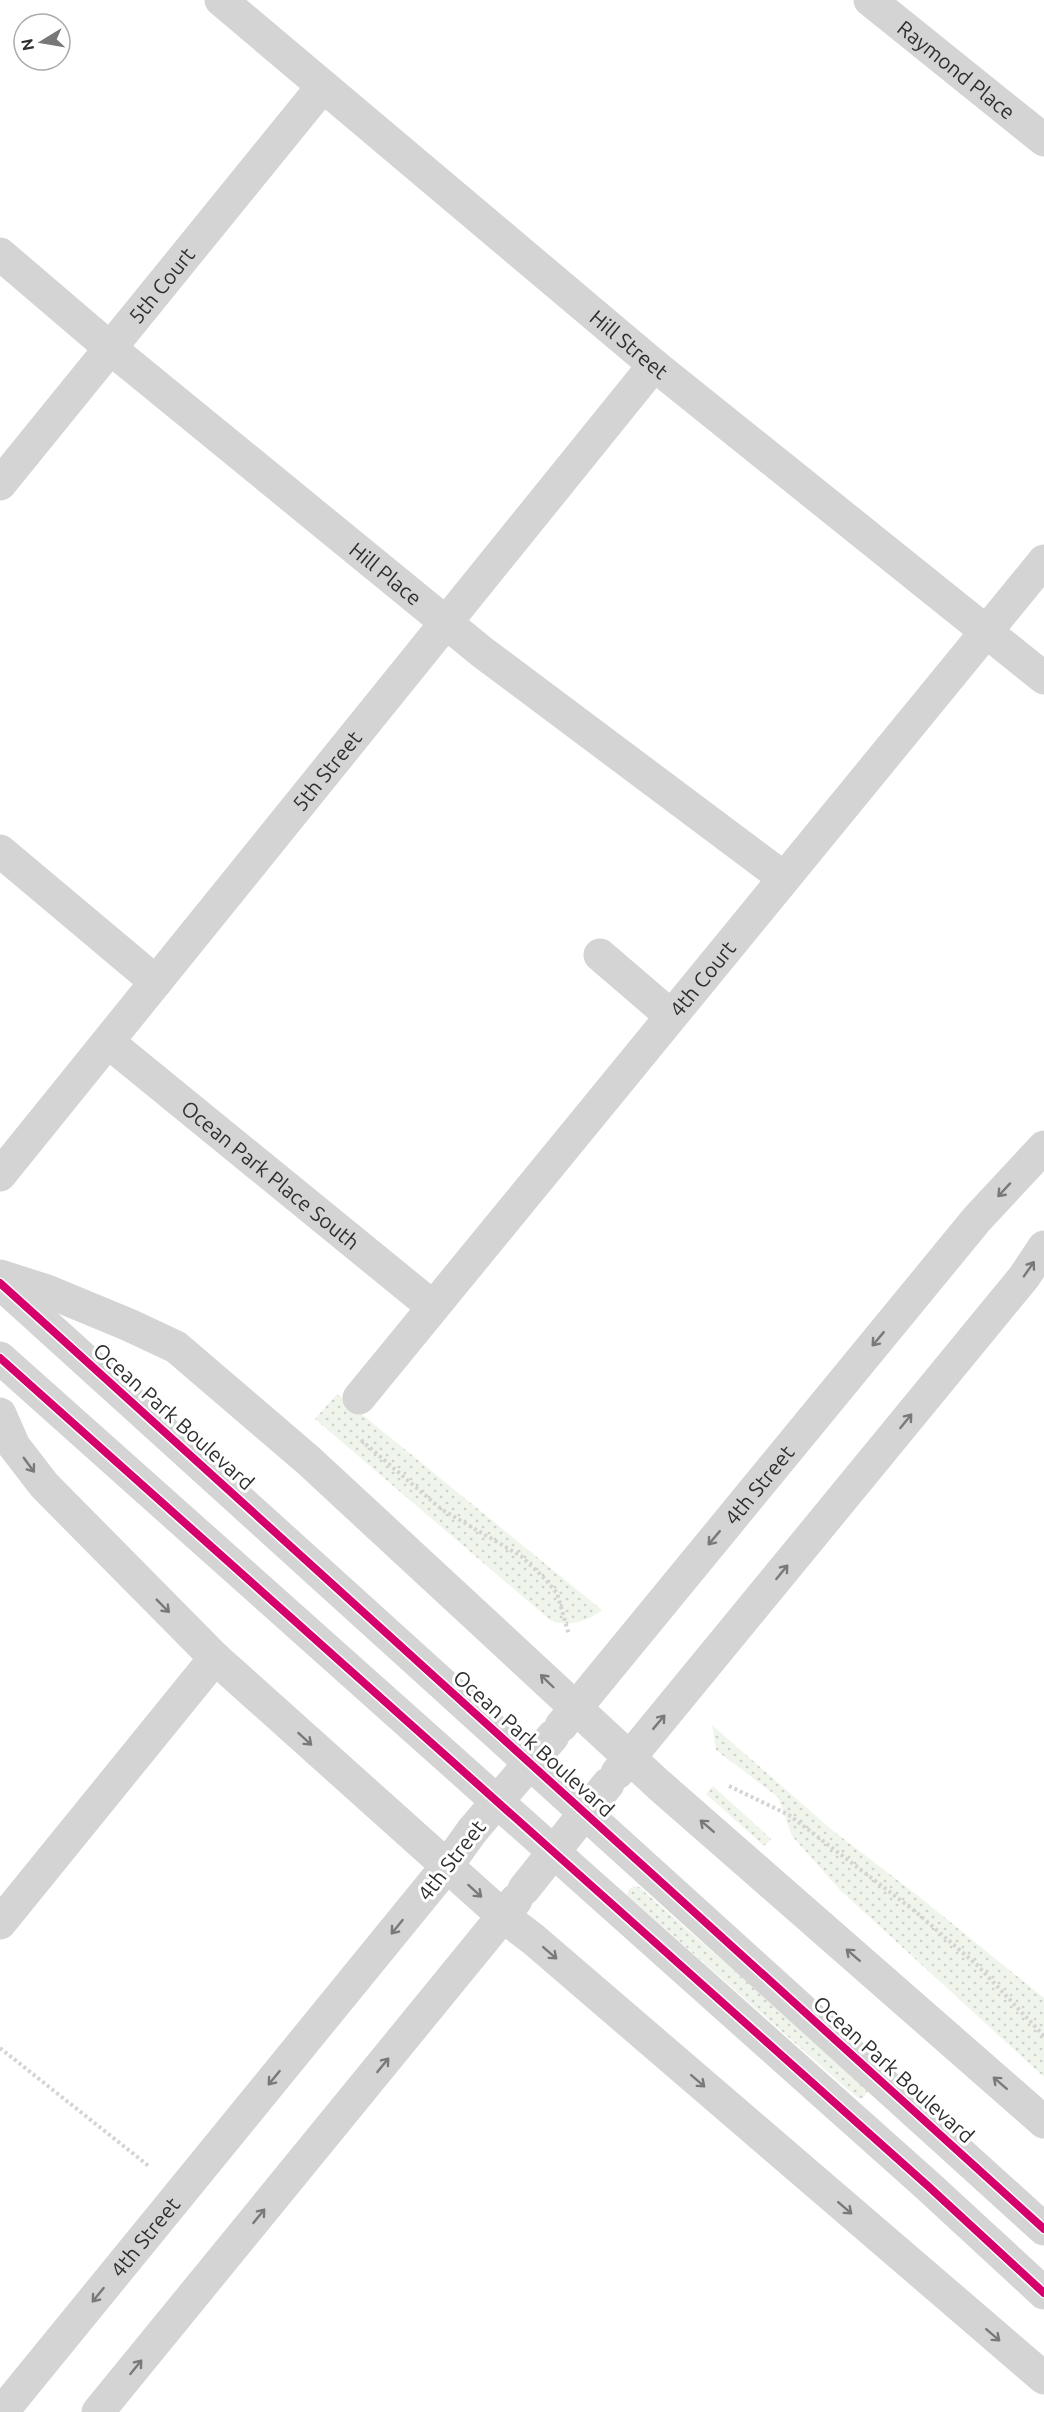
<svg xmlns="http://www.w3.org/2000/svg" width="1044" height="2412" font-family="Ubuntu,sans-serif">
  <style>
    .grass { fill: url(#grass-dots) }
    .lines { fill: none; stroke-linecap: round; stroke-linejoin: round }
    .path { stroke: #d4d4d4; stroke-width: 4; stroke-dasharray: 3 3; stroke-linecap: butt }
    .minor { stroke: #d4d4d4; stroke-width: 33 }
    .minor-bridge { stroke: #d4d4d4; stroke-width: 33 }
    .cycleway-casing { stroke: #fff; stroke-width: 11 }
    .cycleway { stroke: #d6006c; stroke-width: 8 }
    .oneway { stroke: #797979 }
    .labels { text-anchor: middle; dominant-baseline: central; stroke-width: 6; stroke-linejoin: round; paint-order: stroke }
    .street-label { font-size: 21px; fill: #2f2f2f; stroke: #fff }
  </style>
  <defs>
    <pattern id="grass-dots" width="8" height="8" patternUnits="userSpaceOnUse" patternTransform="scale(1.5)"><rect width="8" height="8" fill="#f0f5ec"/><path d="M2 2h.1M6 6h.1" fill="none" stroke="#ced2cb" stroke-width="1.8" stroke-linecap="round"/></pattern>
  </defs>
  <rect width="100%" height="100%" fill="#fff"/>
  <!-- grass -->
  <g class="grass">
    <path d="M337,1394L602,1610C589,1621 566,1628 550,1620L315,1419Z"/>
    <path d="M712,1725L832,1830L917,1895L1044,1998V2077L840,1890L792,1836L778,1797L716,1750Z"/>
    <path d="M713,1786L771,1839L764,1846L706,1794Z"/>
    <path d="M634,1886L639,1887L865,2086L868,2091L863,2098H858L846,2088L627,1895L629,1889Z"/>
  </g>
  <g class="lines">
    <!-- path -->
    <g class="path">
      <path d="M361,1440L441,1509L521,1556L545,1579L557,1593L569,1635"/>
      <path d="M729,1786L789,1815L916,1912L978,1966L1044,2036"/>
      <path d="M0,2048L150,2167"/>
    </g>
    <!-- minor -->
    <g class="minor">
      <path id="s1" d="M221,0L654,365L1044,678"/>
      <path id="s2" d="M870,0L1044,140"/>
      <path id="s3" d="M0,254L110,348L482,652L784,878"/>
      <path id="s4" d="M0,484L323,86"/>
      <path d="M0,851L156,982"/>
      <path d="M600,955L671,1016"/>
      <path id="s5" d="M108,1042L433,1307"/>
      <path id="s6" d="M0,1175L654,365"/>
      <path d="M0,1276L47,1291L129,1325L176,1347L308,1460L659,1785L1044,2122"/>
      <path d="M0,1283L1044,2229"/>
      <path d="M0,1358L928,2186L1044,2293"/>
      <path id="s7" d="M359,1398L1044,561"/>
      <path d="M0,1414L14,1446L44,1485L215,1658L504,1917L533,1939L1044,2378"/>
      <path id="s8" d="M561,1726L977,1219L1044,1147"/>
      <path d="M617,1773L1024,1277L1044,1247"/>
      <path d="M0,1923L215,1658"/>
      <path id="s9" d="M2,2412L447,1866L472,1831"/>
      <path d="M98,2412L516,1900"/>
    </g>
    <!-- minor-bridge -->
    <g class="minor-bridge">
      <path d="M472,1831L553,1736"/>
      <path d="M524,1889L608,1784"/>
    </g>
    <defs>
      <g id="cycleway">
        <path d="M0,1283L1044,2229"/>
        <path d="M0,1358L928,2186L1044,2293"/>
      </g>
    </defs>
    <!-- cycleway casing -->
    <use href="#cycleway" class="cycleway-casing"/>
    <!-- cycleway -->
    <use href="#cycleway" class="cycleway"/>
  </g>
  <!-- one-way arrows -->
  <defs><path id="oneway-shaft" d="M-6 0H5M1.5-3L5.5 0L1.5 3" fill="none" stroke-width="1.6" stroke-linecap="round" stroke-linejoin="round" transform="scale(1.5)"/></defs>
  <g class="oneway">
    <use href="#oneway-shaft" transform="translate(1004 1190) rotate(133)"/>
    <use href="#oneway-shaft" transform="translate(1029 1269) rotate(-55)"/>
    <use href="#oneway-shaft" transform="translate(878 1339) rotate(130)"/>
    <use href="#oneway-shaft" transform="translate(906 1421) rotate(-51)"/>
    <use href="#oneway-shaft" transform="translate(29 1465) rotate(54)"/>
    <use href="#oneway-shaft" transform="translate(714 1538) rotate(130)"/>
    <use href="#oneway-shaft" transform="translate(782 1572) rotate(-51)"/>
    <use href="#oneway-shaft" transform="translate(163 1606) rotate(45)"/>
    <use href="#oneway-shaft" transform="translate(547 1681) rotate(-136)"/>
    <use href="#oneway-shaft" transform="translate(659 1722) rotate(-50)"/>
    <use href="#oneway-shaft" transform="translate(305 1739) rotate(42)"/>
    <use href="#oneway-shaft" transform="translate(707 1826) rotate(-139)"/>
    <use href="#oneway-shaft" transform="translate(475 1891) rotate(42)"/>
    <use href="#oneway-shaft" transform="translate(397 1927) rotate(129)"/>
    <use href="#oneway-shaft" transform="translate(550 1953) rotate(41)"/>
    <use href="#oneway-shaft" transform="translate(853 1955) rotate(-139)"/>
    <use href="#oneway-shaft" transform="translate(383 2065) rotate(-51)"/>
    <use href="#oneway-shaft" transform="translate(274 2078) rotate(129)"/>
    <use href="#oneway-shaft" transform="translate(698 2081) rotate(41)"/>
    <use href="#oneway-shaft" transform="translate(1000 2083) rotate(-139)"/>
    <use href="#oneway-shaft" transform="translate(845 2208) rotate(41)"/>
    <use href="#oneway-shaft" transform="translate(259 2216) rotate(-51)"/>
    <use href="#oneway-shaft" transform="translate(98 2295) rotate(129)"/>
    <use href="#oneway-shaft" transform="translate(993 2335) rotate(41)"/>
    <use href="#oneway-shaft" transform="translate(136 2367) rotate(-51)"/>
  </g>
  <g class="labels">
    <!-- street labels -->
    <g class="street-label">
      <text stroke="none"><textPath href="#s2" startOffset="111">Raymond Place</textPath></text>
      <text stroke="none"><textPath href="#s4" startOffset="256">5th Court</textPath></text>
      <text stroke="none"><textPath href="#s1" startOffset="534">Hill Street</textPath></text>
      <text stroke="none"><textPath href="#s3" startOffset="501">Hill Place</textPath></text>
      <text stroke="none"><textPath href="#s6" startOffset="520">5th Street</textPath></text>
      <text stroke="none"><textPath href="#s7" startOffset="542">4th Court</textPath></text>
      <text stroke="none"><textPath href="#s5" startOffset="210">Ocean Park Place South</textPath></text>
      <text transform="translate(174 1416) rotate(42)">Ocean Park Boulevard</text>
      <text stroke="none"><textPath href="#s8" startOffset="312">4th Street</textPath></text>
      <text transform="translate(534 1743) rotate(42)">Ocean Park Boulevard</text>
      <text transform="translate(451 1860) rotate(-52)">4th Street</text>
      <text transform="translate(894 2069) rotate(42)">Ocean Park Boulevard</text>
      <text stroke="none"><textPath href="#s9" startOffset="226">4th Street</textPath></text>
    </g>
  </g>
  <!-- north arrow -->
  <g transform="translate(42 42) rotate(259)"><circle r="28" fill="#ffffff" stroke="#acacac" stroke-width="1.5"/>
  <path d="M0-4.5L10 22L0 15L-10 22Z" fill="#787878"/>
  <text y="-9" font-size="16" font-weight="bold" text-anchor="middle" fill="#2f2f2f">N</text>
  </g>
</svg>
